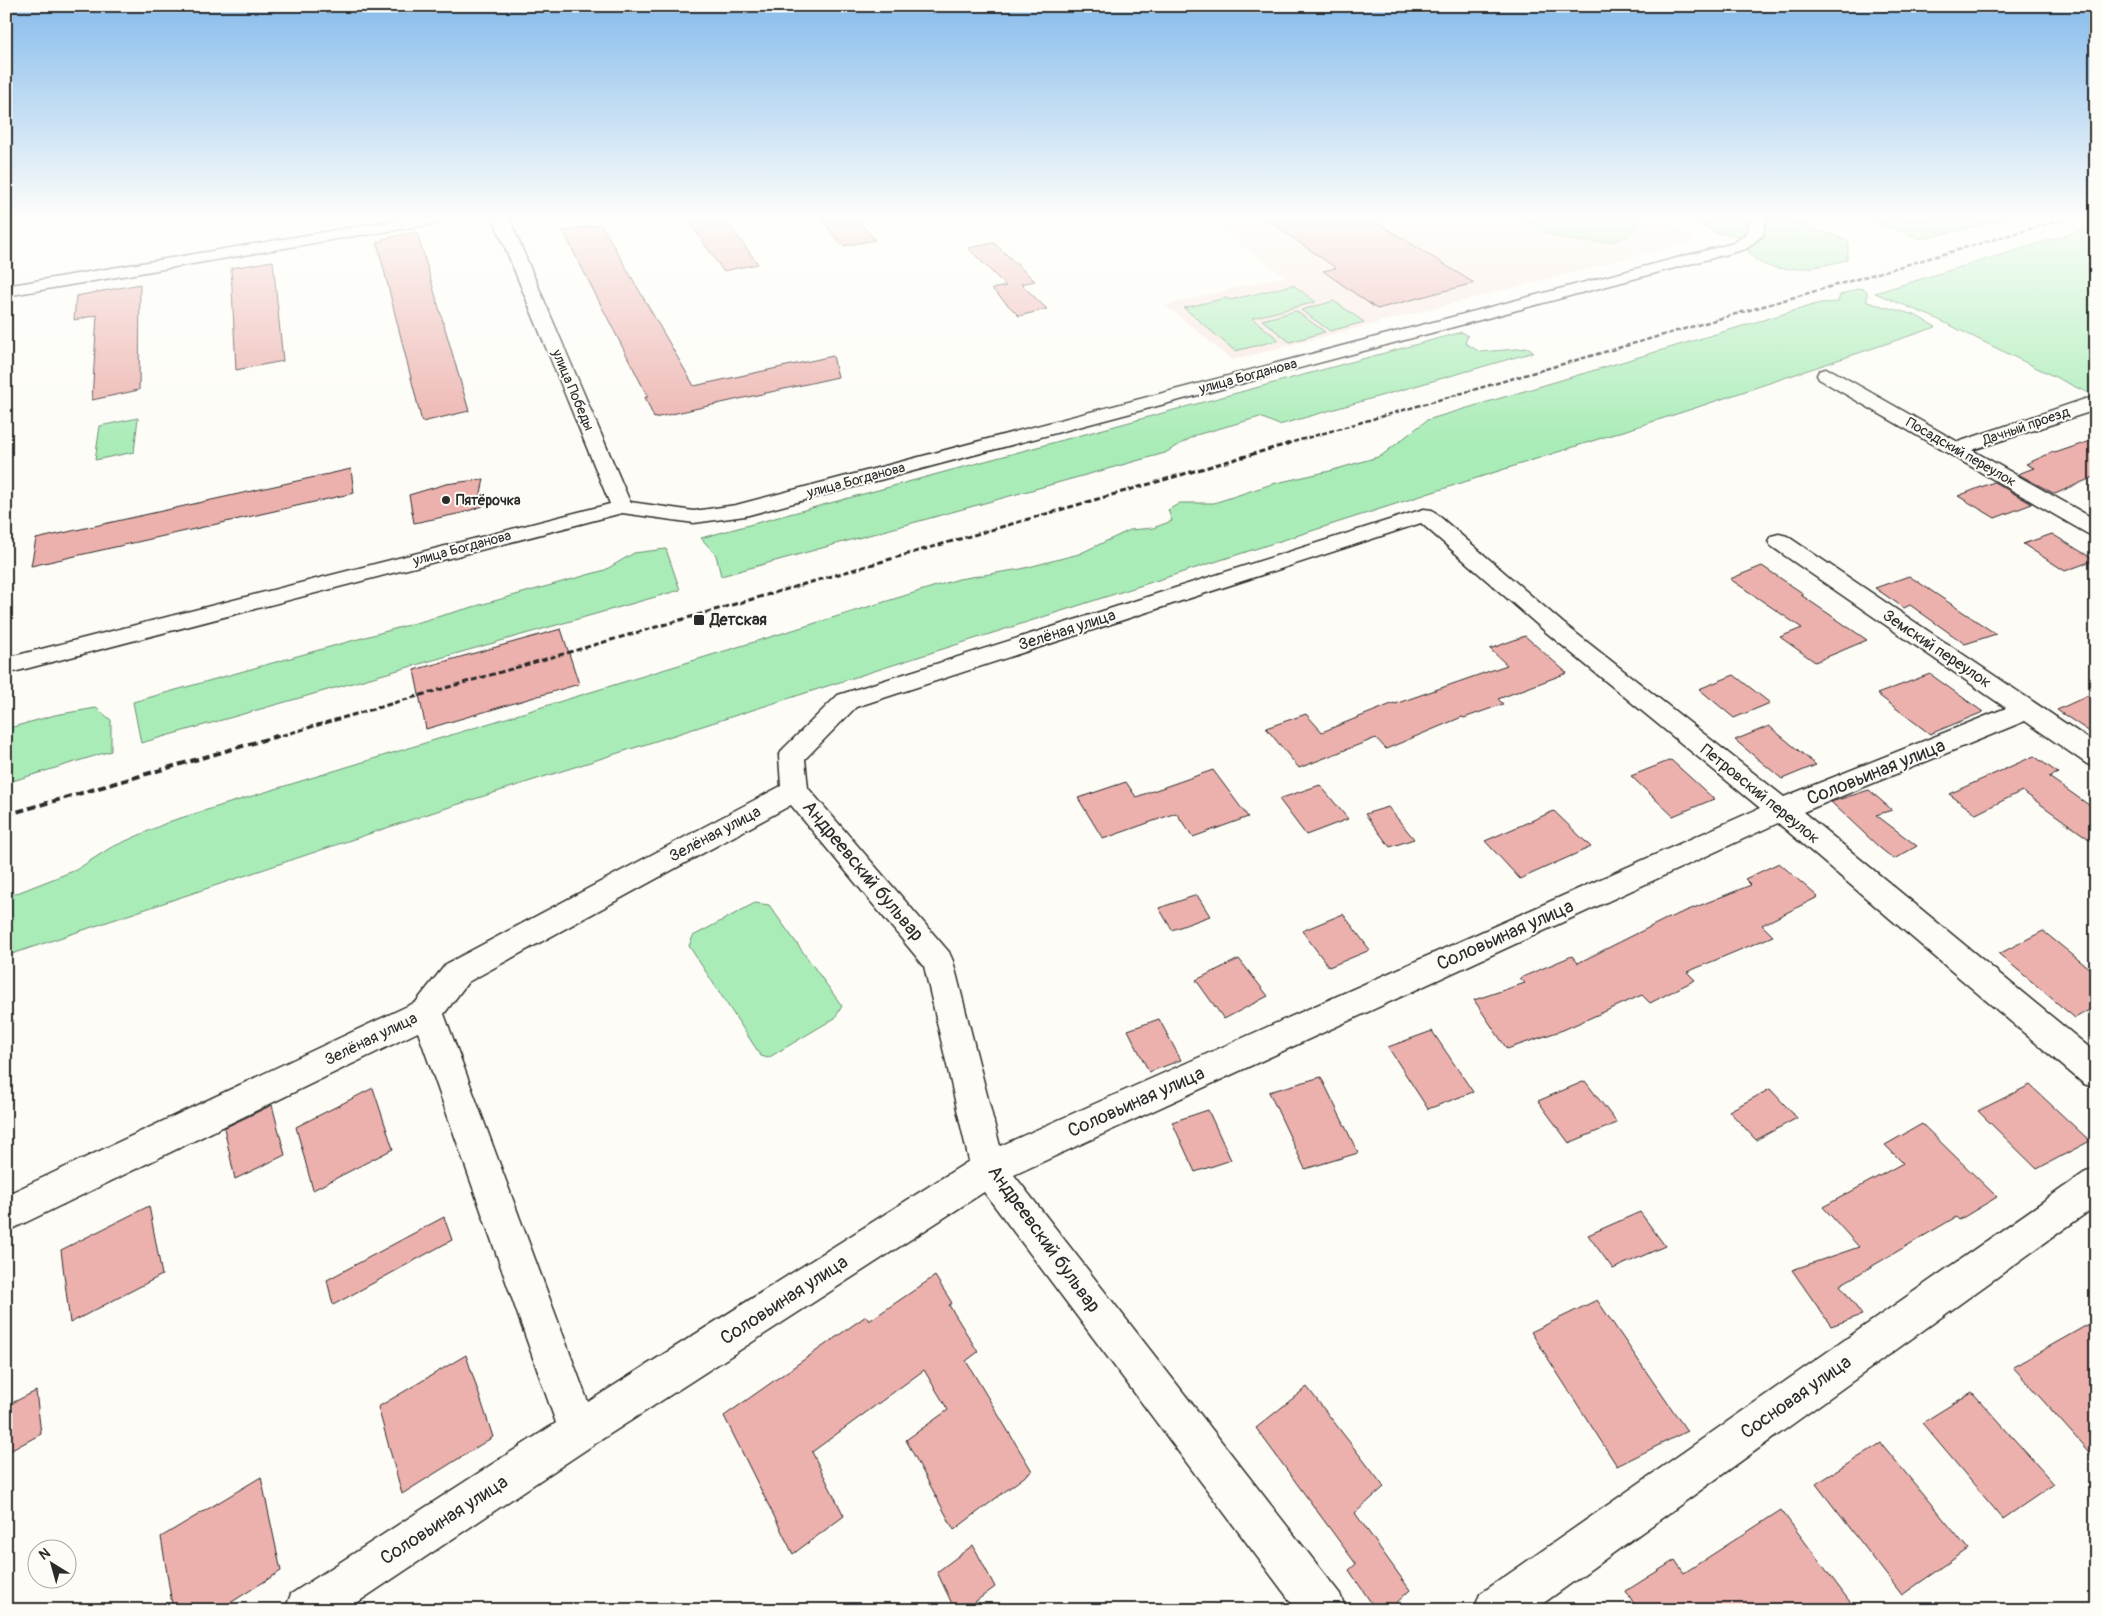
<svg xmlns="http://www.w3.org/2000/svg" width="2102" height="1616" font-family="Pangolin,sans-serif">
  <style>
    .built { fill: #f8e6e1 }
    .green { fill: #a9ecb7; stroke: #6a8c71 }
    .building { fill: #ecb1ad; stroke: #2b2b2b }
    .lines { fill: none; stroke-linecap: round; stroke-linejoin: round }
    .street-casing { stroke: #2b2b2b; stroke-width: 3 }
    .secondary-casing { stroke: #2b2b2b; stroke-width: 3 }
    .street { fill: #fdfcf7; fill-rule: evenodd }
    .secondary { fill: #fdfcf7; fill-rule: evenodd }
    .rail-far2 { stroke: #2b2b2b; stroke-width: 2.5; stroke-dasharray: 5 2.5; stroke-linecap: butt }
    .rail-far1 { stroke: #2b2b2b; stroke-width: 3; stroke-dasharray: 6 3; stroke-linecap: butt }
    .rail { stroke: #2b2b2b; stroke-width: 4; stroke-dasharray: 8 4; stroke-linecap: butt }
    .poi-dot { fill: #2b2b2b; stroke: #fdfcf7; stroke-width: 2 }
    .labels { text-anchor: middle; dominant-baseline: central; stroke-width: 4; stroke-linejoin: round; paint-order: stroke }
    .far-street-label { font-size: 14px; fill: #2b2b2b; stroke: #fdfcf7 }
    .far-poi-label { font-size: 14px; font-weight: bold; fill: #2b2b2b; stroke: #fdfcf7; text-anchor: start }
    .poi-label { font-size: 16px; font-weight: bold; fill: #2b2b2b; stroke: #fdfcf7; text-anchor: start }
    .street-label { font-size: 16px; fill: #2b2b2b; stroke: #fdfcf7 }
    .near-street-label { font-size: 19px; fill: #2b2b2b; stroke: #fdfcf7 }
  </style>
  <rect width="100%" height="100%" fill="#fdfcf7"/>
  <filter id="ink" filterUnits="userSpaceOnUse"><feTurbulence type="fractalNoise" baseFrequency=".02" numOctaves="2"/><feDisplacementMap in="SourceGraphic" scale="10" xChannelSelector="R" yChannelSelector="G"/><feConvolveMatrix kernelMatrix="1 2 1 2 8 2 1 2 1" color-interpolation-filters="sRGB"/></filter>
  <g filter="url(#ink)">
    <!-- built -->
    <path class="built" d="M1205,218H1655L1699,240L1232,360L1166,305L1285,276Z"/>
    <!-- green -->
    <g class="green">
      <path d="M1522,218H1634L1637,227C1624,250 1570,242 1549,234C1540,230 1531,223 1522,218Z"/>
      <path d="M1698,218H1784L1849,241L1847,260C1823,266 1765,280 1749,252C1747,248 1747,241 1746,237L1714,232L1697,224Z"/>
      <path d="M1862,218H2009L1922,239Z"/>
      <path d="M2096,226V397L1935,318L1875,293Z"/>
      <path d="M1293,285L1316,302L1252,318L1279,340L1235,351L1184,308L1226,298L1230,300Z"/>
      <path d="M1860,288L1867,291V302L1915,315L1936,327L1689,410L431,813L6,956V894L12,895L76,870L110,848L171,821L959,579L1021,569L1079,554L1130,530L1153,528L1172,521L1168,510L1180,503H1214L1272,484L1330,471L1381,456L1427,420L1820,303L1838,302L1840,295Z"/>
      <path d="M1334,301L1364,322L1330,331L1301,310Z"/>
      <path d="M1296,311L1325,332L1290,342L1262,320Z"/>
      <path d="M1462,332L1468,336L1465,343L1480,352L1529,348L1534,352L1279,425L1260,417L1196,435L1165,453L721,576L716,555L701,538Z"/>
      <path d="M138,418L134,452L95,460L100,426Z"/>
      <path d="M666,549L680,590L141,743L133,702L605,570L634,553Z"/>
      <path d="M96,708L111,720V751L6,783V729L55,715Z"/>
      <path d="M755,903L769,905L842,1006L835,1018L768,1058L761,1056L689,946L693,936Z"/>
    </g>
    <!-- building -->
    <g class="building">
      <path d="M687,218H724L758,264L723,271Z"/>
      <path d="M820,218H856L875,240L843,246Z"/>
      <path d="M1264,218H1370L1474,283L1377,309L1323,271L1336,268Z"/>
      <path d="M601,224L694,386L833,356L838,377L654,418L645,397H648L563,231Z"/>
      <path d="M417,232L469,411L422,422L377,242L383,241L382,239Z"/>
      <path d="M994,243L1035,281L1021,284L1047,309L1019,316L992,289L1006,286L968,248Z"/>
      <path d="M273,261L283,361L236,370L231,268Z"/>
      <path d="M140,284L139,390L92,400L97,315L74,320L76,296Z"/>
      <path d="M2096,439V476L2055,494L2018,474L2034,468L2026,464L2053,452L2055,453Z"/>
      <path d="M351,469L354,493L31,566L36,539Z"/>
      <path d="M484,479L481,493L483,506L462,513L414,523L409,495L446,484Z"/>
      <path d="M1994,482L2032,504L1995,518L1958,496Z"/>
      <path d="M2052,534L2095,560L2065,571L2023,544Z"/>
      <path d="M1762,566L1804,594L1801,595L1867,640L1815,662L1780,637L1802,628L1730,579Z"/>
      <path d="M1909,576L1996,634L1965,644L1910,605L1904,608L1875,588Z"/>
      <path d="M561,629L579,684L426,729L414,670Z"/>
      <path d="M1525,636L1567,673L1498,699L1503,704L1464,718L1462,717L1386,749L1376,738L1299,768L1266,728L1306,714L1322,732L1394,703L1395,704L1507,665L1490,649Z"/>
      <path d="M1930,674L1983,712L1930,734L1877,694Z"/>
      <path d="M1734,675L1770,703L1734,718L1699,689Z"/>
      <path d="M2096,692V736L2057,710Z"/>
      <path d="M1769,726L1816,765L1782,779L1735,740Z"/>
      <path d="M2034,756L2058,773L2049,777L2096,810V844L2022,791L1976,814L1949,794Z"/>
      <path d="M1671,760L1714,799L1673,816L1631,776Z"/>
      <path d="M1213,770L1248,817L1193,837L1176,813L1103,839L1078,798L1126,782L1136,797Z"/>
      <path d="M1320,785L1348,819L1306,835L1279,799Z"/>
      <path d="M1869,790L1892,810L1876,815L1917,846L1894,859L1880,848L1831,802Z"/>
      <path d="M1388,807L1414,839L1390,847L1365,814Z"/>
      <path d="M1554,811L1591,847L1520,879L1485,841Z"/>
      <path d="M1779,863L1818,897L1762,925L1773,936L1687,972L1695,980L1650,1003L1642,995L1563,1030L1507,1049L1474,1000L1525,983L1520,978L1572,956L1578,963L1666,919L1751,885L1745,879Z"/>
      <path d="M1197,895L1210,916L1172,930L1159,908Z"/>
      <path d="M1343,914L1370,950L1329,967L1302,931Z"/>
      <path d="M2043,931L2096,974V1006L2075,1018L1999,954Z"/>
      <path d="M1239,959L1268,996L1224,1019L1196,980Z"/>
      <path d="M1159,1019L1181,1060L1149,1072L1128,1030Z"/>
      <path d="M1432,1031L1473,1092L1428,1109L1388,1047Z"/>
      <path d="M1321,1077L1358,1153L1305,1169L1269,1092Z"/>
      <path d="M1585,1081L1617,1123L1569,1143L1538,1101Z"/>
      <path d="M2030,1085L2090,1141L2037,1169L1978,1111Z"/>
      <path d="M373,1088L393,1149L313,1190L296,1127Z"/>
      <path d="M1770,1089L1797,1118L1756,1140L1729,1111Z"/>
      <path d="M272,1105L285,1155L235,1179L224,1128Z"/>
      <path d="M1208,1110L1231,1160L1195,1172L1172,1122Z"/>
      <path d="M1922,1124L1997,1197L1959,1220L1956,1217L1840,1285L1862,1315L1831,1326L1792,1270L1859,1247L1823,1207L1903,1163L1885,1145Z"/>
      <path d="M149,1206L162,1275L70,1323L61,1250Z"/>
      <path d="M1640,1212L1665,1246L1613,1269L1588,1235Z"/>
      <path d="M444,1217L452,1240L333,1305L327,1280Z"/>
      <path d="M935,1276L952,1303L949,1305L978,1352L966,1361L1032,1471L954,1530L906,1440L948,1410L924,1370L812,1452L844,1516L793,1554L724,1416L866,1316L869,1321Z"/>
      <path d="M1597,1300L1687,1431L1617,1466L1531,1332Z"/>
      <path d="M2096,1320V1460L2013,1367Z"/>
      <path d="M466,1355L493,1437L402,1494L378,1407Z"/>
      <path d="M1307,1387L1384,1487L1355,1513L1410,1590L1389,1610H1376L1349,1570L1356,1564L1256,1428Z"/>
      <path d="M36,1391L41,1434L6,1453V1406Z"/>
      <path d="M1972,1392L2054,1484L2003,1519L1922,1423Z"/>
      <path d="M1881,1443L1968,1549L1902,1595L1816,1484Z"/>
      <path d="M261,1477L281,1571L219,1610H173L161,1537Z"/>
      <path d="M1781,1510L1856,1610H1638L1626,1591L1675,1560L1684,1573Z"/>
      <path d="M973,1545L995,1587L964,1610H955L937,1572Z"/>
    </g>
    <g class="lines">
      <defs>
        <g id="street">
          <path d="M409,218H445L442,221L437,223L366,235L360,233L358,230L360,227L366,225Z"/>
          <path d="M493,218H509L630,502L694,511L736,505L1734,243L1747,233L1750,218H1766L1763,235L1746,249L745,516L694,523L622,513L6,674V658L610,504Z"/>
          <path d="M1826,369L1833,371L1958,442L2085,399L2096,398V410L1972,450L2096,520V535L2088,534L1819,379L1817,375L1819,371Z"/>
          <path d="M1424,509L1432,510L1563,623L1784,797L2006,708L1771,546L1768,541L1771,536L1779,534L1787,536L2096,744V767L2087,764L2025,721L1803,812L2096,1053V1088L2084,1084L1778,823L1014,1175L1340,1594L1346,1610H1297L984,1192L593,1445L346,1610H285L291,1594L556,1423L418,1032L6,1232V1195L416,1002L446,964L781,786L779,756L783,749L838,695ZM1421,523L1547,633L1760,808L1000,1146L953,961L949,952L808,788L805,759L856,707ZM791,805L924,966L969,1161L588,1402L444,1014L468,982Z"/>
          <path d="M2096,1168V1206L1534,1610H1474L1480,1594L2084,1173Z"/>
        </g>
        <path id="secondary" d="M366,225L372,227L374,230L372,233L6,296V286Z"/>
      </defs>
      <!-- street casing -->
      <use href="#street" class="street-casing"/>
      <!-- secondary casing -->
      <use href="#secondary" class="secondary-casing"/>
      <!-- street -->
      <use href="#street" class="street"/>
      <!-- secondary -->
      <use href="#secondary" class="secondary"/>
      <!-- rail-far2 -->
      <path class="rail-far2" d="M1286,444L2068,218"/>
      <!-- rail-far1 -->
      <path class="rail-far1" d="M273,738L1291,443"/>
      <!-- rail -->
      <path class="rail" d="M6,815L277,736"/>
    </g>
  </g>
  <!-- sky -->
  <linearGradient id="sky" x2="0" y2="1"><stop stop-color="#87bcec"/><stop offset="0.49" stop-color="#fefefb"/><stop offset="1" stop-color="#fefefb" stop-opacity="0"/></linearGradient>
  <rect width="2102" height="444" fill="url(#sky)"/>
  <!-- markers -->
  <g class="poi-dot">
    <circle cx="446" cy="500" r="5"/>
    <rect x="693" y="614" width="12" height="12" rx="2.5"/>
  </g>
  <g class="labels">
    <!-- far-street labels -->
    <g class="far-street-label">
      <text transform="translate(1248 376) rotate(-15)">улица Богданова</text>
      <text transform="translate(573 390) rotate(67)">улица Победы</text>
      <text transform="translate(2026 426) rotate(-19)">Дачный проезд</text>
      <text transform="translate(1961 452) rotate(30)">Посадский переулок</text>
      <text transform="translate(856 480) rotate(-15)">улица Богданова</text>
      <text transform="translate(462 548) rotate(-15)">улица Богданова</text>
    </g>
    <!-- far-poi labels -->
    <g class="far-poi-label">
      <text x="456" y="500">Пятёрочка</text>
    </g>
    <!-- poi labels -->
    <g class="poi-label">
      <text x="710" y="620">Детская</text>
    </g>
    <!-- street labels -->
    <g class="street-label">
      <text transform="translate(1067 630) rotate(-18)">Зелёная улица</text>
      <text transform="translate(1937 649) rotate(34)">Земский переулок</text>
      <text transform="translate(1760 794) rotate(39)">Петровский переулок</text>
      <text transform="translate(715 834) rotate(-28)">Зелёная улица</text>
      <text transform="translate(371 1039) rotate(-26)">Зелёная улица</text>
    </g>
    <!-- near-street labels -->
    <g class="near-street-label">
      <text transform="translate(1876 772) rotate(-22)">Соловьиная улица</text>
      <text transform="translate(863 871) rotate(50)">Андреевский бульвар</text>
      <text transform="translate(1505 935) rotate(-24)">Соловьиная улица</text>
      <text transform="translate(1136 1102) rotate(-24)">Соловьиная улица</text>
      <text transform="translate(1044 1239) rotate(54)">Андреевский бульвар</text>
      <text transform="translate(784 1300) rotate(-33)">Соловьиная улица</text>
      <text transform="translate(1796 1397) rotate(-35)">Сосновая улица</text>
      <text transform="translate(444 1520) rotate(-33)">Соловьиная улица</text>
    </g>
  </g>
  <!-- margin -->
  <rect width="2102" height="1616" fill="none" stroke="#fdfcf7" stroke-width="25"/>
  <rect x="12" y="12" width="2077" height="1591" fill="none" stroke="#2b2b2b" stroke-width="2" filter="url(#ink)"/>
  <!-- north arrow -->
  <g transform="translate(52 1564) rotate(323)"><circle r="24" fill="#fdfcf7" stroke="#a9a8a5"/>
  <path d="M0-4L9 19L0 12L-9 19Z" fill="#2b2b2b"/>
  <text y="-8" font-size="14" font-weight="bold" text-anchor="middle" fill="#2b2b2b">N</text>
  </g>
</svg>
